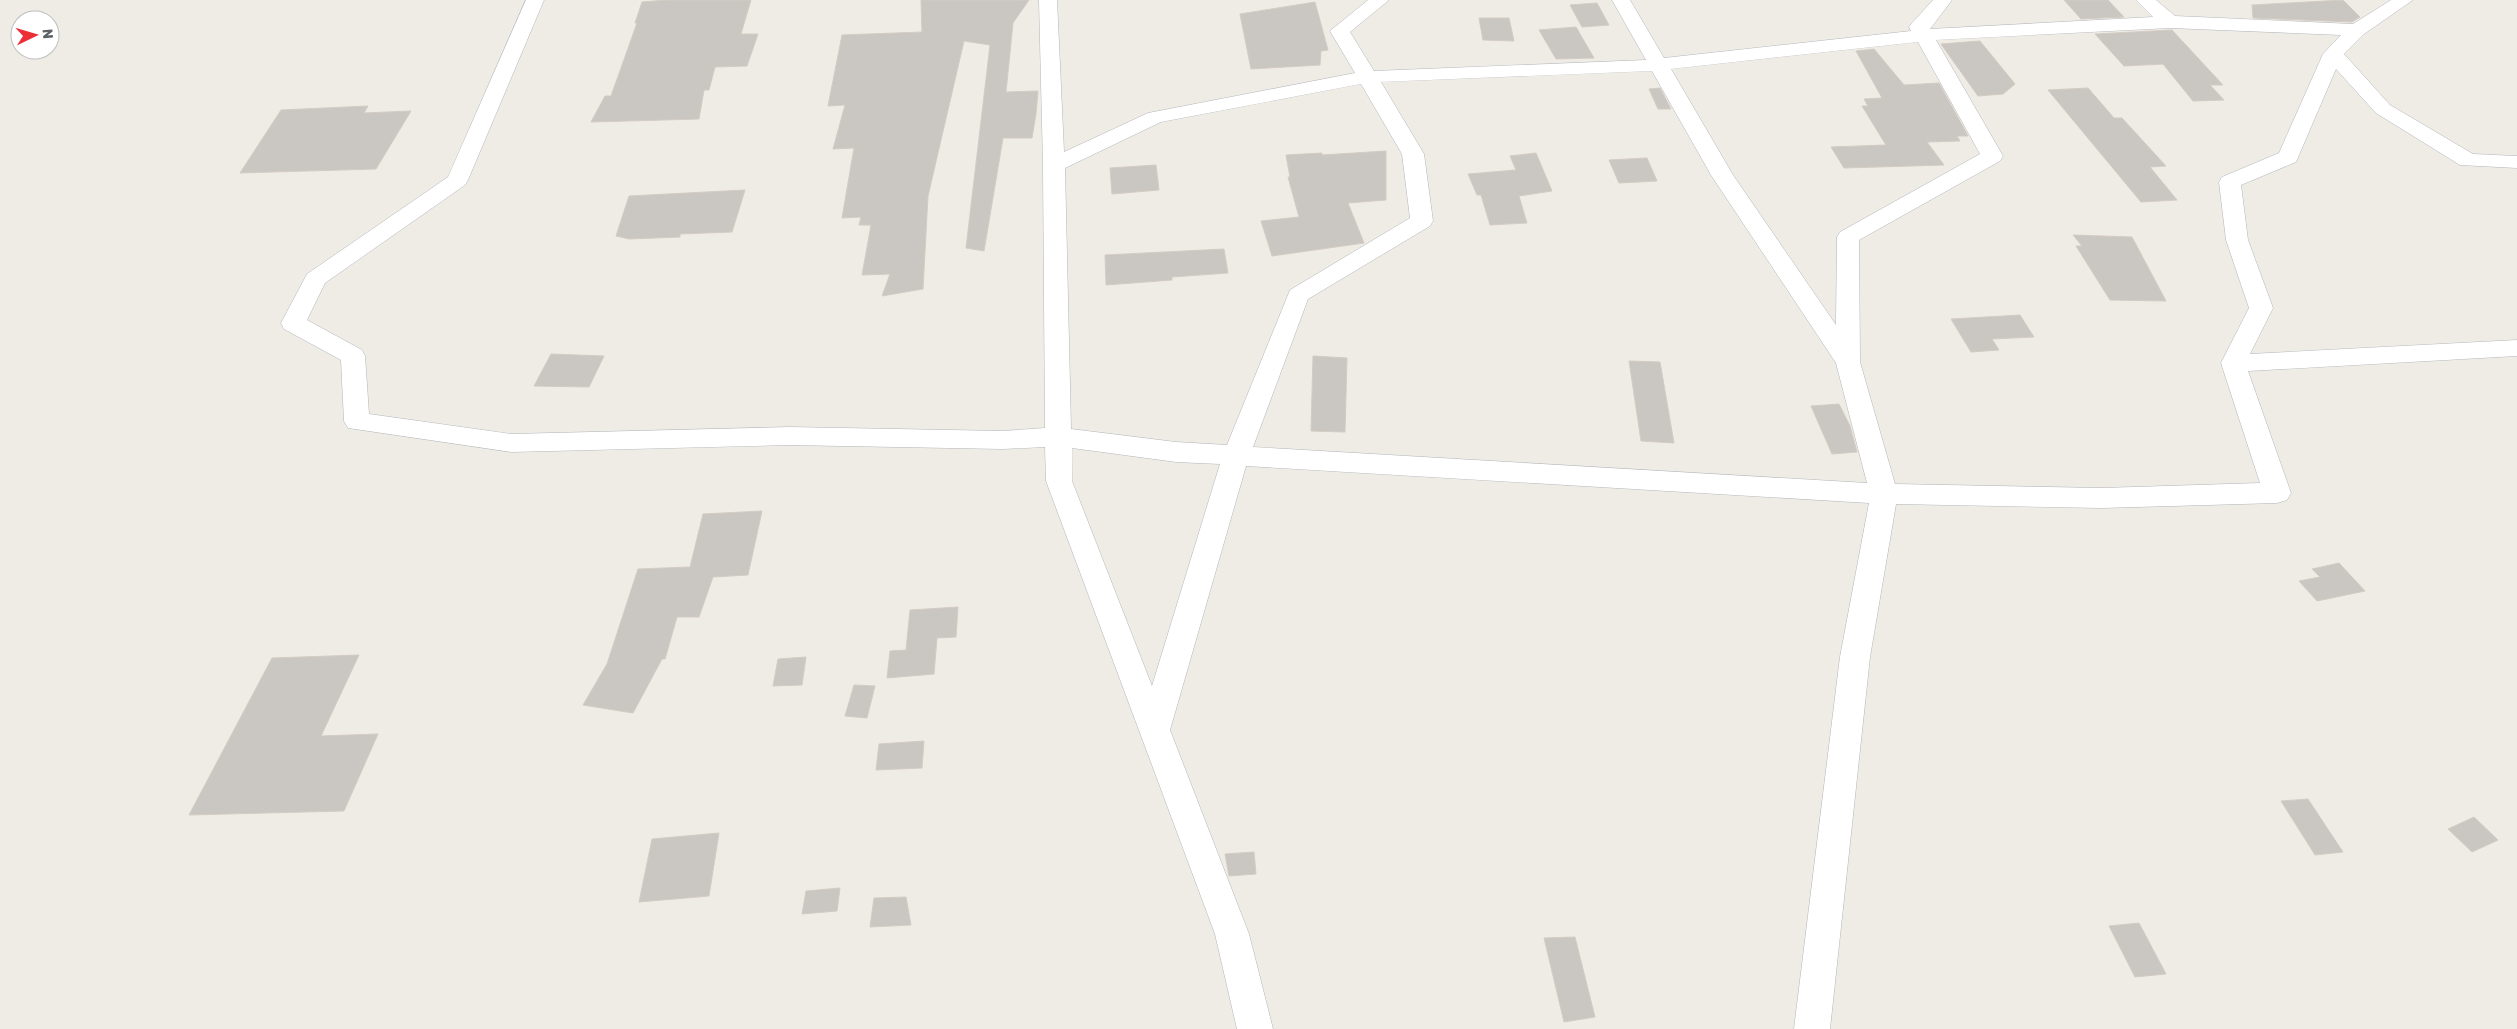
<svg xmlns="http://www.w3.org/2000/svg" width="2517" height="1029" font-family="Rubik,sans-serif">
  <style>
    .building { fill: #cac6c1; stroke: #d4ccc3 }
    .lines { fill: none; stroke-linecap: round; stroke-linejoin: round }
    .street-casing { stroke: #b2b6ba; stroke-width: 1 }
    .street { fill: #fff; fill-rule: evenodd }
  </style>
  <rect width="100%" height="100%" fill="#efebe5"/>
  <!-- building -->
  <g class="building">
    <path d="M666,0H751L741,34H758L747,66L715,67L709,90H704L699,119L591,122L605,96H611L637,23H635L642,2Z"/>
    <path d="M921,0H1029L1013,23L1006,92L1038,91L1036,114L1032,138H1003L984,251L966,248L990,45L964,41L928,196L923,289L882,296L890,274L862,275L871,225H859L861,217L842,218L854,148L833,149L845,105L828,106L842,35L922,32Z"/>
    <path d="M2064,0H2108L2124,17L2081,19Z"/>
    <path d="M2343,0L2360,17L2352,22L2253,18L2252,5Z"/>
    <path d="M1315,2L1328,50L1321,51L1320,65L1251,69L1240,14Z"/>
    <path d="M1597,3L1609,25L1582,27L1570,5Z"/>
    <path d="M1479,18H1509L1514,41L1483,40Z"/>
    <path d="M1576,27L1594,58L1556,59L1539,30Z"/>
    <path d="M2172,30L2223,85H2210L2224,100L2193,101L2163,64L2124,66L2095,34Z"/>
    <path d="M1980,41L2015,84L2003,94L1978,96L1941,44Z"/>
    <path d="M1874,49L1904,85L1939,83L1968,136H1957L1960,141L1927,142L1944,165L1844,168L1831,147L1886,145L1862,106H1868L1864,99L1882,98L1856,51Z"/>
    <path d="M1660,88L1671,109H1658L1649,89Z"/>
    <path d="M2088,88L2114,118H2122L2166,166L2150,167L2177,200L2141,202L2048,90Z"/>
    <path d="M368,106L364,113L411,111L376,169L240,173L281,110Z"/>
    <path d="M1386,151V200L1348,203L1364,243L1272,256L1261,221L1299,217L1288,177H1290L1286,155L1322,153V155Z"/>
    <path d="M1536,153L1552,191L1519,196L1527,223L1490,225L1481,195H1477L1468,174L1516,170L1510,156Z"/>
    <path d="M1647,158L1657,181L1619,183L1609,160Z"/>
    <path d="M1156,165L1159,190L1112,194L1110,168Z"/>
    <path d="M745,190L732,232L680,234V237L629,239L616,236L629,196Z"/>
    <path d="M2073,235L2132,237L2166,301L2110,300L2076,246H2082Z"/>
    <path d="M1224,249L1228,273L1172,277V280L1106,285L1105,255Z"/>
    <path d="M2020,315L2034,337L1992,339L1999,350L1971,352L1951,319Z"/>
    <path d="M551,354L604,356L589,387L534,386Z"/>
    <path d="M1313,356L1347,358L1345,432L1311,431Z"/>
    <path d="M1629,361L1660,362L1674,443L1641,441Z"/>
    <path d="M1839,404L1850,426L1857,452L1832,454L1811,406Z"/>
    <path d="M762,511L748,575L713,577L699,617H677L665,659H662L633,713L583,705L607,664L638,569L690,567L703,514Z"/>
    <path d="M2339,563L2365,591L2317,601L2299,581L2320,577L2312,569Z"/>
    <path d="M958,607L956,637L937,638L934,674L887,678L890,651L906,650L910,610Z"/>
    <path d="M359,655L321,736L378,734L344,811L189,815L272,658Z"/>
    <path d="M806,657L802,685L773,686L778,659Z"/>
    <path d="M854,685L875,686L867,718L845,716Z"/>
    <path d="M924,741L922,768L876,770L879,744Z"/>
    <path d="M2308,799L2343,852L2315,855L2281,801Z"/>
    <path d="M2474,817L2498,840L2472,852L2448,829Z"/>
    <path d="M719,833L709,896L639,902L652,839Z"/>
    <path d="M1254,852L1256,874L1229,876L1225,854Z"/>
    <path d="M840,888L837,911L802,914L806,891Z"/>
    <path d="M906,897L911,925L870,927L874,898Z"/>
    <path d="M2139,923L2166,974L2135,977L2109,926Z"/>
    <path d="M1575,937L1595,1017L1564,1022L1544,938Z"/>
  </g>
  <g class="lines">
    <defs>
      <path id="street" d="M526,0H544L468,180L465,185L325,283L307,320L362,350L365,356L369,414L511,434L789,427L1003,431L1045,428L1043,165L1039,0H1057L1064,152L1148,113L1355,73L1330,31L1368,0H1389L1350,32L1374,71L1646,60L1612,0H1630L1664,58L1911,31L1909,27L1912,23L1933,0H1952L1930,29L2153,17L2136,0H2156L2175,16L2353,24L2391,0H2413L2364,34L2344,54L2390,105L2473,154L2517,156V168L2460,165L2376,113L2336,69L2296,162L2241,185L2248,240L2273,308L2250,354L2517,340V356L2248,371L2291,493L2287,500L2277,503L2102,508L1896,504L1870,657L1830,1029H1794L1840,657L1869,503L1246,466L1170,730L1249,934L1273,1029H1237L1215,934L1046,481L1045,447L1003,449L789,445L511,452L348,428L344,421L341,360L284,329L281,323L307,274L448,177ZM2170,28L2341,35L2323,54L2279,153L2222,177L2219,182L2226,240L2249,308L2221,363L2260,483L2102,488L1895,484L1860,362L1859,240L2000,161L2003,156L1936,40ZM1918,42L1980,154L1840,232L1837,237L1836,325L1733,175L1671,69ZM1652,71L1711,175L1836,363L1867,483L1253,447L1308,299L1430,226L1433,221L1424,154L1381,82ZM1361,84L1402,154L1410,218L1290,290L1227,445L1176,442L1071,429L1065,168L1161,122ZM1072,448L1176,462L1220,464L1152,686L1072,481Z"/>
    </defs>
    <!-- street casing -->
    <use href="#street" class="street-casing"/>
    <!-- street -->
    <use href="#street" class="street"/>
  </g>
  <!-- north arrow -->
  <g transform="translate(35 35) rotate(85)"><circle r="24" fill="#ffffff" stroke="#bec0c1"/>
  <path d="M0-4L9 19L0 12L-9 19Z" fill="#ec2e37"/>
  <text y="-8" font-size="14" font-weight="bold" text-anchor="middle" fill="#5c6165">N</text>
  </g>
</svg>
